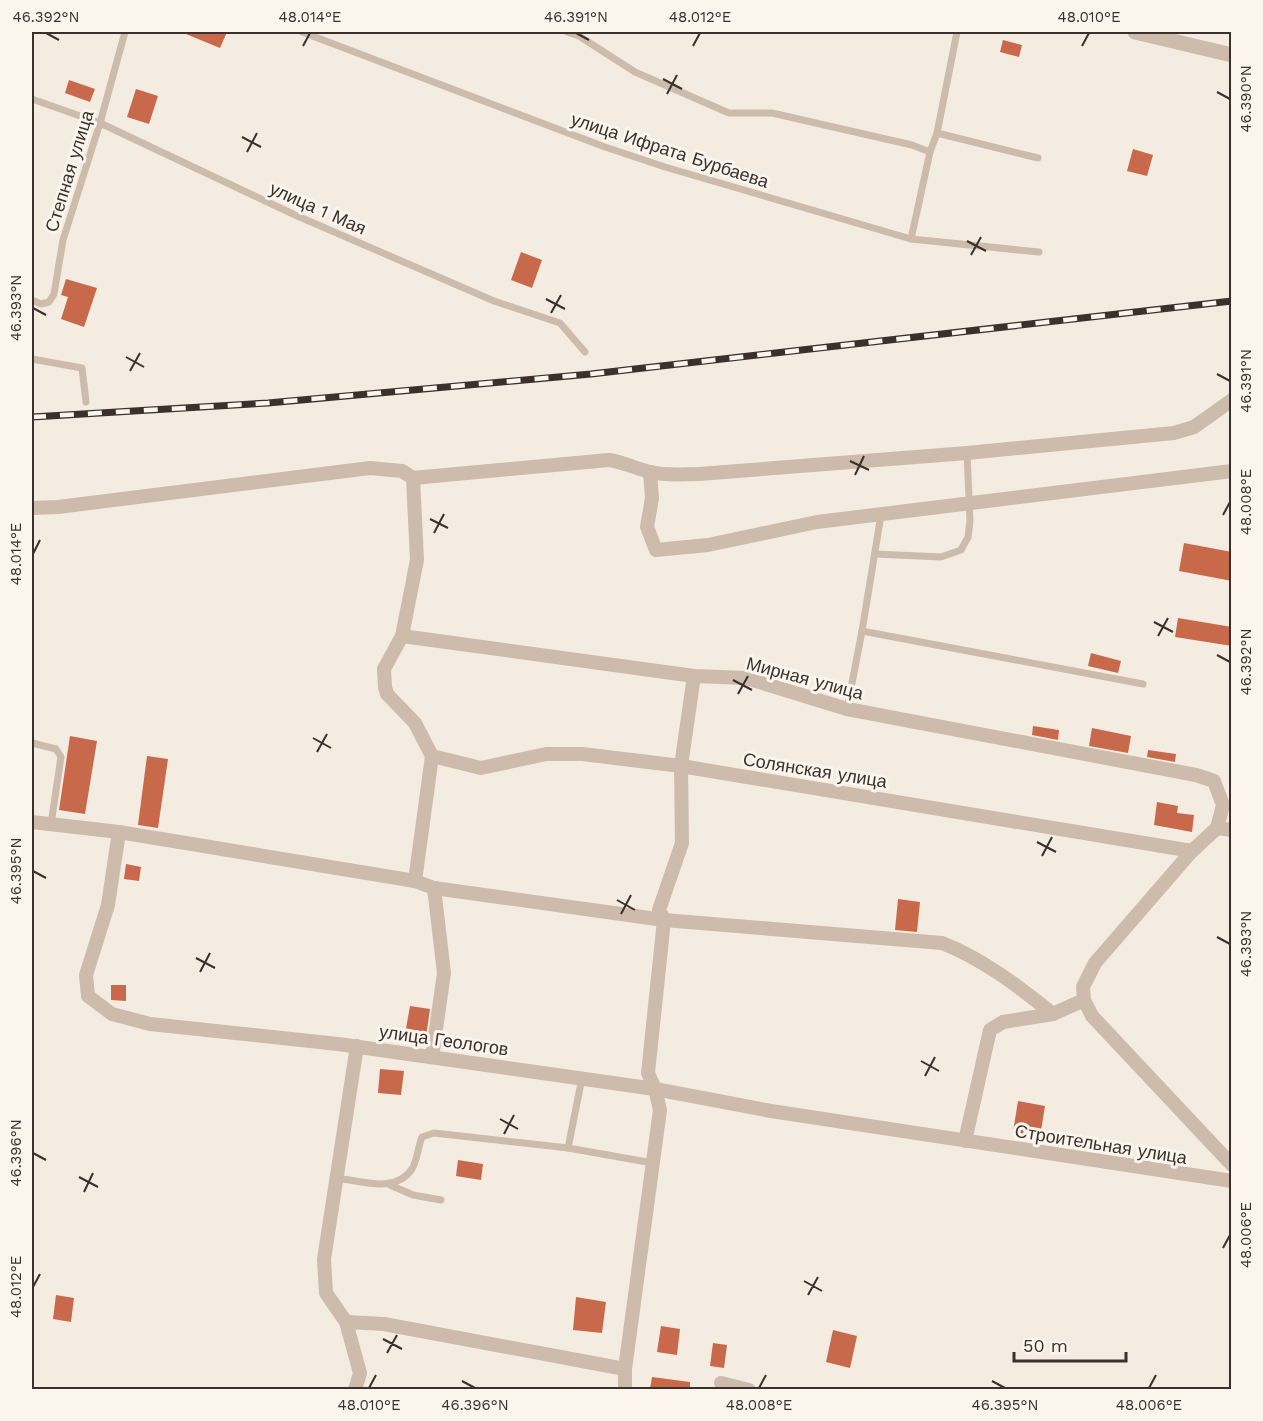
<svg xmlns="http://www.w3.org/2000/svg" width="1263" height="1421" font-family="'Work Sans',sans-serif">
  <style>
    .building { fill: #c8694b }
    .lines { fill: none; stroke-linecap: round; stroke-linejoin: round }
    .service { stroke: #cdbbac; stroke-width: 7 }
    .minor { stroke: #cdbbac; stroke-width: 14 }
    .tertiary { stroke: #cdbbac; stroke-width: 15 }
    .rail-casing { stroke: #3b302b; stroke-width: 7 }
    .rail { stroke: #fbf5ee; stroke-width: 4.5; stroke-dasharray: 14; stroke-linecap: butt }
    .ticks { fill: none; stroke: #3b302b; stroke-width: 2 }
    .labels { text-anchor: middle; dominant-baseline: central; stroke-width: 6; stroke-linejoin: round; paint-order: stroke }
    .street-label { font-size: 18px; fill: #3b302b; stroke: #fbf5ee }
    .neatline { fill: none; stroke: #3b302b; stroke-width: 2 }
    .ticks-label { font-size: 15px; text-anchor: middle; fill: #3b302b }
  </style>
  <rect width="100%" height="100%" fill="#f4ebe1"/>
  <!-- building -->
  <g class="building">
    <path d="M181,32H227L220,48Z"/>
    <path d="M1003,40L1022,45L1019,57L1000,52Z"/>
    <path d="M69,80L95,89L90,102L65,93Z"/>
    <path d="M136,89L158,96L149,124L127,117Z"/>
    <path d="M1133,149L1153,155L1147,176L1127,171Z"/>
    <path d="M521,252L542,260L532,288L511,280Z"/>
    <path d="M66,279L97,288L84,327L61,319L68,297L61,295Z"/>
    <path d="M1184,543L1232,552V581L1179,571Z"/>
    <path d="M1178,618L1232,627V646L1175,637Z"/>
    <path d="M1091,653L1121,661L1118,673L1088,666Z"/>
    <path d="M1033,726L1059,730L1058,740L1032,735Z"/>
    <path d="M1092,728L1131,736L1128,753L1089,746Z"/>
    <path d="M70,736L97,741L85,814L59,810Z"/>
    <path d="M1148,750L1176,754L1175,762L1147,757Z"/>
    <path d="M147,756L168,759L158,828L138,825Z"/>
    <path d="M1157,802L1178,806L1177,813L1194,815L1192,832L1154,825Z"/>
    <path d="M126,864L141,867L139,881L124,879Z"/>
    <path d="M898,899L920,902L917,932L895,930Z"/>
    <path d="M111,985H126V1001L111,1000Z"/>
    <path d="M410,1006L430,1009L425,1044L404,1040Z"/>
    <path d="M380,1069L404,1071L401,1095L378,1093Z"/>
    <path d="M1018,1101L1045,1106L1040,1137L1013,1132Z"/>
    <path d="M458,1160L483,1164L481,1180L456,1176Z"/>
    <path d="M56,1295L74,1298L71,1322L53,1319Z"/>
    <path d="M576,1297L606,1302L602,1333L573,1330Z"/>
    <path d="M661,1326L680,1329L677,1355L657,1352Z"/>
    <path d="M833,1330L857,1336L850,1368L826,1362Z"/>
    <path d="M713,1343L727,1345L724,1368L710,1366Z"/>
    <path d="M652,1377L690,1382V1389H650Z"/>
  </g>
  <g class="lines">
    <!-- service -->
    <g class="service">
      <path d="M302,32L605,147L665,167L911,239L1039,252"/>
      <path d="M567,32L579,36L635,72L729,113H772L912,145L930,152L911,239"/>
      <path d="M32,99L100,123L295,215L494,301L560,323L585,352"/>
      <path d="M937,133L1038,158"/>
      <path d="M930,152L937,133L957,32"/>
      <path d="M32,300L41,304L49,302L54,294L63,240L100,123L125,32"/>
      <path d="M32,359L82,368L86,402"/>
      <path d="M875,554L941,557L961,550L968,537L970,521L967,453"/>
      <path d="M862,631L1143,684"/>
      <path d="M847,709L862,631L881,515"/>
      <path d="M32,743L56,749L61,757L51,824"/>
      <path d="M568,1148L582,1078"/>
      <path d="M337,1178C362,1181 395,1194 412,1169C417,1161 418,1147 422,1137L434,1133L568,1148L653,1163"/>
      <path d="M390,1185L413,1195L441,1200"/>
    </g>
    <!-- minor -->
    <g class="minor">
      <path d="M650,472L652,498L647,527L656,550L708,545L817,522L1232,471"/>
      <path d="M413,478L417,560L402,636L384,669L385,687L387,694L415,723L432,756L415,881"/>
      <path d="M32,508L58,507L370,468L402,471L413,478L609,460C624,462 636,469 651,472C666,476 683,474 699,474L967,453L1174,433L1194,427L1232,400"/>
      <path d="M402,636L694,676L746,678L847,709L1196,775L1214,781L1223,805L1217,828"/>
      <path d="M432,756L481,768L546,754H582L681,766L1192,851"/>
      <path d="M32,822L119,832L415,881L434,888L664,920L942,943C983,959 1018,986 1053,1014"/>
      <path d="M1232,830L1217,828L1192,851L1095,963L1083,987L1084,1000L1092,1016L1232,1165"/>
      <path d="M119,832L108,905L86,975L88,996L112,1014L150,1024L338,1044L655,1089L771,1111L1232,1181"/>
      <path d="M432,1057L444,973L434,888"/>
      <path d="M965,1141L990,1030L1003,1022L1053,1014L1084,1000"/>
      <path d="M346,1322L384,1324L625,1369"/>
      <path d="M721,1383L749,1390"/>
      <path d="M355,1390L360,1373L346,1322L326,1293L324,1259L357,1046"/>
      <path d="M625,1390V1369L660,1110L655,1089L648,1073L664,920L659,910L682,843L681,766L694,676"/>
    </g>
    <!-- tertiary -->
    <path class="tertiary" d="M1135,32L1232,55"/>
    <defs>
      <path id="rail" d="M32,417L268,403L591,374L1232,301"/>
    </defs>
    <!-- rail casing -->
    <use href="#rail" class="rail-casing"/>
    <!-- rail -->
    <use href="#rail" class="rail"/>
  </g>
  <!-- ticks -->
  <path class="ticks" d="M46,33L59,40M576,33L589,40M303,46L310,33M693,46L700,33M1082,46L1089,33M663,79L682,89M1217,92L1230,99M667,94L677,75M242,137L261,147M247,152L257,133M967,241L986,251M971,255L981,237M546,299L565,309M33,308L46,315M551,313L561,295M126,357L144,367M130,371L140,353M1217,374L1230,381M850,461L869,470M855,475L864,456M1223,515L1230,502M430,519L448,528M434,533L444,514M33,554L40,540M1154,622L1173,632M1158,636L1168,618M1217,655L1230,662M733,680L752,690M738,694L748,676M313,738L331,748M317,752L327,734M1037,842L1056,852M1042,856L1052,837M33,871L46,878M617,900L635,910M621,914L631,895M1217,937L1230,944M196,958L215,968M200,972L210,953M921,1061L939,1071M925,1076L935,1057M500,1119L518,1129M504,1134L514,1115M33,1153L46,1160M79,1177L98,1187M84,1192L93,1173M1223,1248L1230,1235M804,1281L822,1291M33,1287L40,1274M808,1295L818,1277M383,1339L402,1349M387,1353L397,1335M462,1381L475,1388M992,1381L1005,1388M369,1388L376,1375M759,1388L766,1375M1149,1388L1156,1375"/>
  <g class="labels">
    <!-- street labels -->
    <g class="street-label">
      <text transform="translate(670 150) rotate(18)">улица Ифрата Бурбаева</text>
      <text transform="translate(69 171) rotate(-73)">Степная улица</text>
      <text transform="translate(318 208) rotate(24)">улица 1 Мая</text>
      <text transform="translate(805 678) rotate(15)">Мирная улица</text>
      <text transform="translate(815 770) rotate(9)">Солянская улица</text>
      <text transform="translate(444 1040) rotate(8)">улица Геологов</text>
      <text transform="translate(1101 1144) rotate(9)">Строительная улица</text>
    </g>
  </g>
  <!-- border -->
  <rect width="1263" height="1421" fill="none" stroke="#fbf5ee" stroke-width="66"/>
  <!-- scale -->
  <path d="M1014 1352v9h112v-9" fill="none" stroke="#3b302b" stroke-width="3"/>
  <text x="1023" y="1352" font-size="18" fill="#3b302b" stroke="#fbf5ee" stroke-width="4.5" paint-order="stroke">50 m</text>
  <rect x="33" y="33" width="1197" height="1355" class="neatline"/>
  <g class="ticks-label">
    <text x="46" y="22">46.392°N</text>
    <text x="310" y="22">48.014°E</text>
    <text x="576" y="22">46.391°N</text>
    <text x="700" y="22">48.012°E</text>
    <text x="1089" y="22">48.010°E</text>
    <text transform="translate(1246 99) rotate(-90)" y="5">46.390°N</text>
    <text transform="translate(16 308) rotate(-90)" y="5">46.393°N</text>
    <text transform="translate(1246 381) rotate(-90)" y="5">46.391°N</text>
    <text transform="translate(1246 502) rotate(-90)" y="5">48.008°E</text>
    <text transform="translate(16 554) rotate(-90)" y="5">48.014°E</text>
    <text transform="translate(1246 662) rotate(-90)" y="5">46.392°N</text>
    <text transform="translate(16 871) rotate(-90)" y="5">46.395°N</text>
    <text transform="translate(1246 944) rotate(-90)" y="5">46.393°N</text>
    <text transform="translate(16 1153) rotate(-90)" y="5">46.396°N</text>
    <text transform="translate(1246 1235) rotate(-90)" y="5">48.006°E</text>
    <text transform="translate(16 1287) rotate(-90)" y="5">48.012°E</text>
    <text x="369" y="1410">48.010°E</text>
    <text x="475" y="1410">46.396°N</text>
    <text x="759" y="1410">48.008°E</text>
    <text x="1005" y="1410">46.395°N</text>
    <text x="1149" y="1410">48.006°E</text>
  </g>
</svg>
